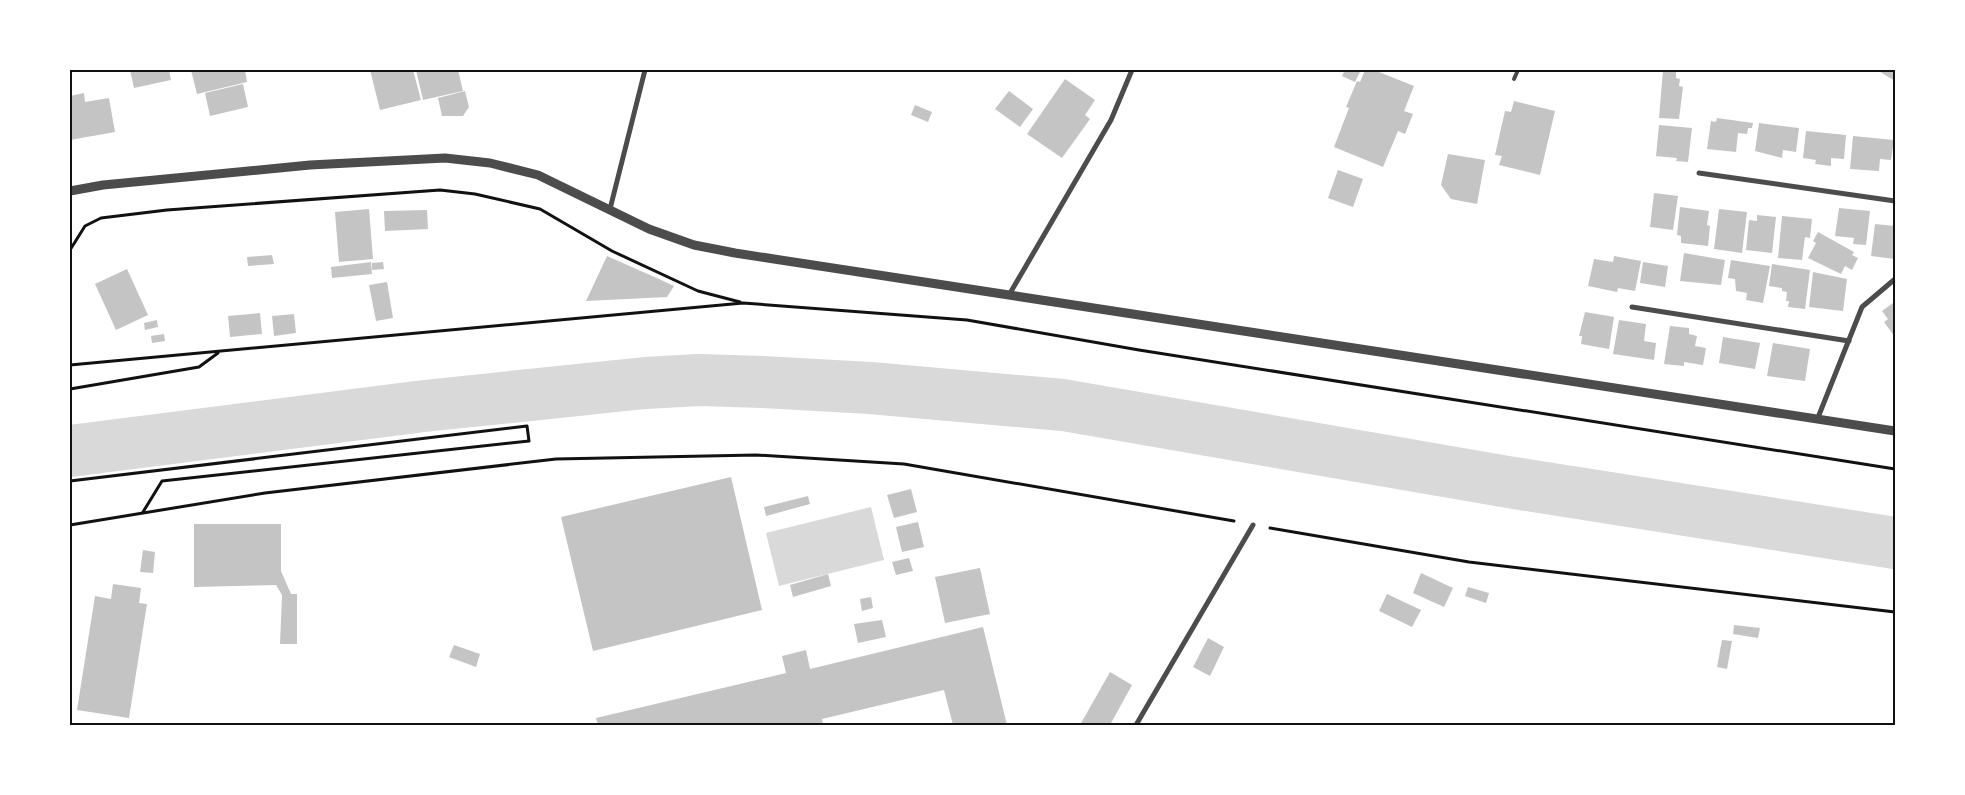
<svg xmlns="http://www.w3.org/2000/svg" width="1965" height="795" font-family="'Archivo Narrow',sans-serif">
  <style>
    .water { fill: #d9d9d9 }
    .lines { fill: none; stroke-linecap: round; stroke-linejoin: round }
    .river { stroke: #d9d9d9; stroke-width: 52 }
    .building { fill: #c4c4c4 }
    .path { stroke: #111; stroke-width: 3 }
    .service { stroke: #4c4c4c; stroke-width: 4 }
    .minor { stroke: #4c4c4c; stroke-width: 5 }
    .tertiary { stroke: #4c4c4c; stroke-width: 9 }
    .neatline { fill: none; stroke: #111; stroke-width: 2 }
  </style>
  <rect width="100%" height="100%" fill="#fff"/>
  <!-- water -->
  <path class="water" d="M871,507L884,560L779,586L766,533Z"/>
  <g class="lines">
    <!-- river -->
    <path class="river" d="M70,451L424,406L645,383L699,380L763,382L870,388L1063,405L1508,482L1895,543"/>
  </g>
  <!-- building -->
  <g class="building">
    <path d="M130,70H169L171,80L134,88Z"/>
    <path d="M191,70H245L247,82L197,94Z"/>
    <path d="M370,70H413L421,100L380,110Z"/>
    <path d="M416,70H458L463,91L423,100Z"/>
    <path d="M1345,70H1361L1355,82L1342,76Z"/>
    <path d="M1365,70H1374L1414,86L1404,111L1413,114L1405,134L1398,131L1383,167L1334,147L1349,108L1346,107L1357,81L1360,82Z"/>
    <path d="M1663,70H1676V78L1680,79L1679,86L1683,87L1679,119L1659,118Z"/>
    <path d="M1877,70H1895V81Z"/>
    <path d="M1065,79L1095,100L1085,115L1090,119L1062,158L1027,134Z"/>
    <path d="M243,84L248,107L210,116L205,93Z"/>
    <path d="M465,91L469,107L463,116H442L438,98Z"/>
    <path d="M1009,91L1033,109L1020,127L995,109Z"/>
    <path d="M84,93L85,102L109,98L115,132L70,140V96Z"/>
    <path d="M1514,101L1555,111L1540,175L1499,165L1502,156L1495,155L1505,111L1511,112Z"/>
    <path d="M915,105L932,112L928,122L911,115Z"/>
    <path d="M1717,118L1753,123L1752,128H1748L1747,134L1738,133L1736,152L1707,149L1711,121L1716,122Z"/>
    <path d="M1759,123L1799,128L1796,152L1783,150L1782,158L1755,151Z"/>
    <path d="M1659,125L1692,128L1688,162L1676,161L1677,158L1656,156Z"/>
    <path d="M1806,131L1846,135L1844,159L1831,158V166L1815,164L1816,160L1803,158Z"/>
    <path d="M1853,136L1894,140L1891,160L1880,159L1879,171L1850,169Z"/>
    <path d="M1448,154L1485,160L1477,204L1451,199L1441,185Z"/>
    <path d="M1338,170L1363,179L1353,207L1328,198Z"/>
    <path d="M1654,193L1678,196L1673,230L1650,227Z"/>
    <path d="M1680,207L1709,211L1707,225L1710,226L1708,246L1681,243V236L1677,235Z"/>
    <path d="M1839,208L1870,211L1866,245L1853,244L1854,238L1835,236Z"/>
    <path d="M369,209L373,259L339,262L335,212Z"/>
    <path d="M1719,209L1747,212L1742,253L1714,249Z"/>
    <path d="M427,210L428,229L385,231L384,211Z"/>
    <path d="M1757,215L1776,217L1772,253L1746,250L1749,220L1757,221Z"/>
    <path d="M1782,216L1812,219L1810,238L1805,237L1802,260L1778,258Z"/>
    <path d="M1875,224L1895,226V259L1871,256Z"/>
    <path d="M1818,232L1854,252L1852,255L1858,258L1852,270L1845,266L1841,274L1808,258L1816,243L1813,241Z"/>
    <path d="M1684,253L1725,260L1721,285L1680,281Z"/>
    <path d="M272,255L274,264L248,266L247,257Z"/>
    <path d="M607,256L659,279L674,286L667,297L586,301Z"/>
    <path d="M1614,256L1641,261L1635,291L1618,288L1617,292L1588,286L1594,259L1613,262Z"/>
    <path d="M1731,260L1770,266L1763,303L1746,300L1747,293L1736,291L1735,279L1728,278Z"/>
    <path d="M371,262L372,274L332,278L331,267Z"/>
    <path d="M383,262L384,269L372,270V263Z"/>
    <path d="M1643,262L1668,266L1665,287L1640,283Z"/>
    <path d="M1772,264L1810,270L1805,309L1788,307L1789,301H1786L1787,292L1782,291V288L1769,286Z"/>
    <path d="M127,269L148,315L116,330L95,284Z"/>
    <path d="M1813,272L1847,279L1843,311L1809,307Z"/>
    <path d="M387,282L393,318L376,321L369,285Z"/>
    <path d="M1893,303L1895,305V337L1884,322L1888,319L1882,311Z"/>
    <path d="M1585,312L1614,317L1609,349L1581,344L1582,336H1579Z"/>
    <path d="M260,313L262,334L230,337L228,316Z"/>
    <path d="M294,314L296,333L274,336L272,316Z"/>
    <path d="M157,320L158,327L145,330L144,323Z"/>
    <path d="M1619,320L1646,324L1644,341L1656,343L1654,360L1613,354Z"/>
    <path d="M1670,326L1689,328V334L1697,336L1695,346L1706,348L1703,365L1684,362V366L1664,364Z"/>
    <path d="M164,334L165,341L152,343L151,336Z"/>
    <path d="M1723,337L1760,343L1755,369L1719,363Z"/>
    <path d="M1773,343L1810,349L1805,381L1767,376Z"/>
    <path d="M731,477L762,610L593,651L561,517Z"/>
    <path d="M911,489L917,512L894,518L887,495Z"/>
    <path d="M808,496L810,504L766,516L764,507Z"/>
    <path d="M918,522L924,547L902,552L896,527Z"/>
    <path d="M194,524H281V571L291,594H297V644H280L282,595L276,585L194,587Z"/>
    <path d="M143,550L155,552L153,573L140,572Z"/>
    <path d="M909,558L913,571L896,575L892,562Z"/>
    <path d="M980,568L990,614L945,623L935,577Z"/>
    <path d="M1421,573L1453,588L1444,607L1413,593Z"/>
    <path d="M828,574L831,586L793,597L790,585Z"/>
    <path d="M113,584L141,588L139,603L147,604L129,718L77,710L95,596L111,599Z"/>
    <path d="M1468,587L1489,593L1486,603L1465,596Z"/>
    <path d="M1387,594L1421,610L1412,627L1379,611Z"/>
    <path d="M871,597L873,608L862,611L860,599Z"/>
    <path d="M882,620L886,637L858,643L854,624Z"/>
    <path d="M1734,625L1760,628L1758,638L1733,634Z"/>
    <path d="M983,627L1007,725H953L944,690L822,719L823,725H598L596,718L786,673L782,656L806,650L810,669Z"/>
    <path d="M1208,638L1224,647L1210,676L1193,667Z"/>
    <path d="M1722,640L1732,641L1727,669L1717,667Z"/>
    <path d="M454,645L480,654L476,667L449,657Z"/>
    <path d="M1110,672L1132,685L1110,725H1080Z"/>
  </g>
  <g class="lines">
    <!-- path -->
    <g class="path">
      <path d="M70,250L85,226L101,218L167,210L440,190L475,194L540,209L612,251L698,291L740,302"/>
      <path d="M70,365L743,303L967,320L1139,350L1895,469"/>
      <path d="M70,389L199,367L218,353"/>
      <path d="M70,481L527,426L529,441L162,481L143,512"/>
      <path d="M70,525L265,493L556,459L756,455L904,464L1234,521"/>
      <path d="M1270,528L1469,562L1895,612"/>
    </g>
    <!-- service -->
    <path class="service" d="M1514,79L1518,70"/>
    <!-- minor -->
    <g class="minor">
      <path d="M1699,173L1895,201"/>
      <path d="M610,209L645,70"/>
      <path d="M1009,295L1111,120L1132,70"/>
      <path d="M1632,307L1849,341"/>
      <path d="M1817,420L1862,307L1895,279"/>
      <path d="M1136,725L1253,525"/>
    </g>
    <!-- tertiary -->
    <path class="tertiary" d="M70,191L103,185L310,165L445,158L490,163L538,175L649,229L694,245L735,253L1895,431"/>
  </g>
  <!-- border -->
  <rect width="1965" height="795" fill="none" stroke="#ffffff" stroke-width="142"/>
  <rect x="71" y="71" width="1823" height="653" class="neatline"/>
</svg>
